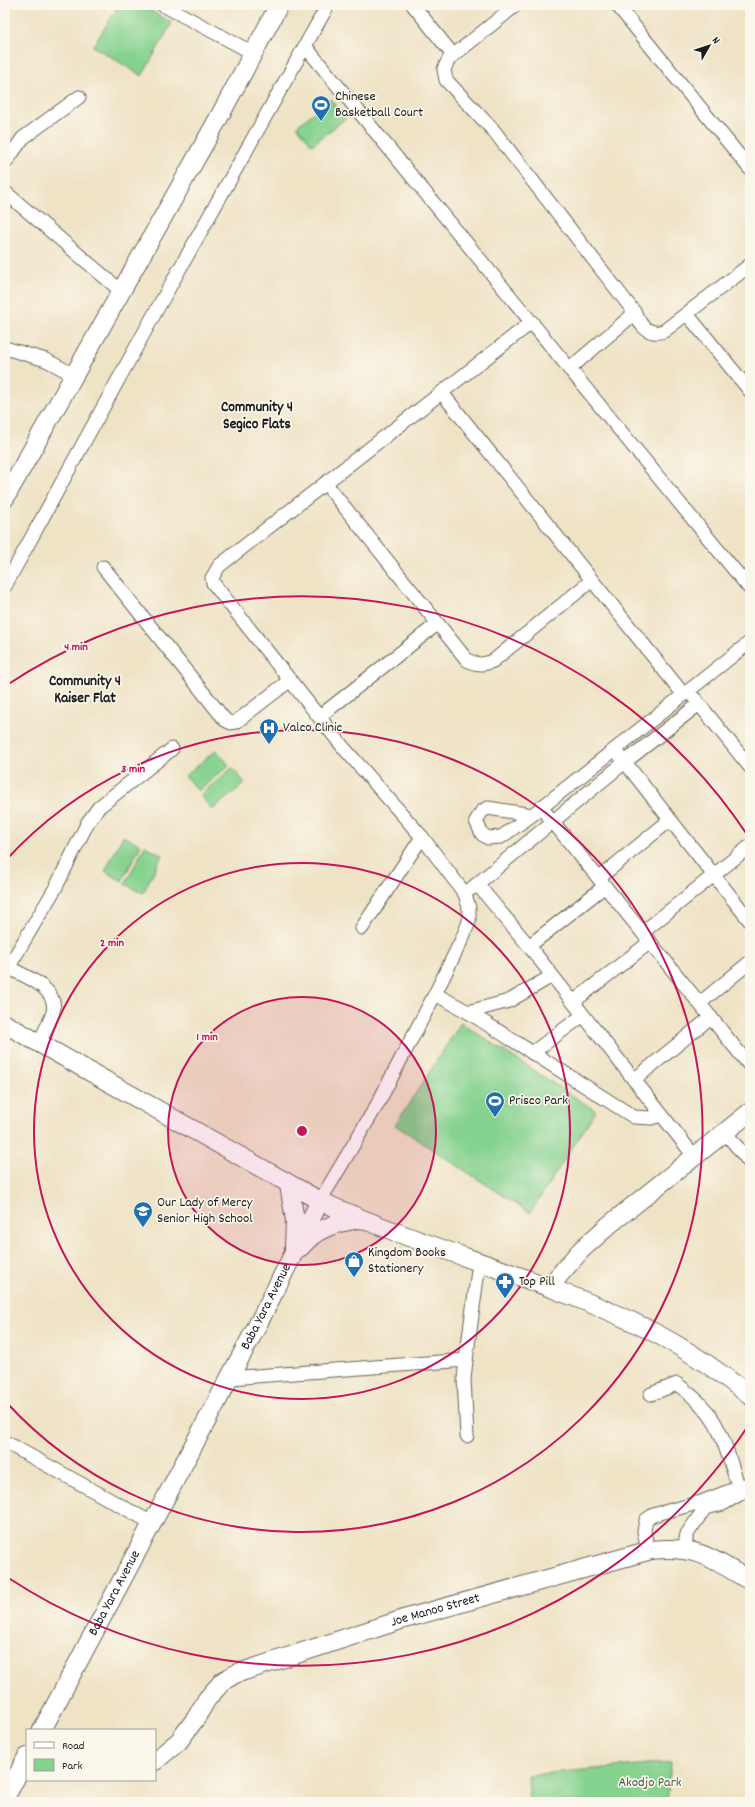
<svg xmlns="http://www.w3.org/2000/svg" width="755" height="1807" font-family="Dekko,sans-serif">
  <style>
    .green { fill: #86d28f; stroke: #517756 }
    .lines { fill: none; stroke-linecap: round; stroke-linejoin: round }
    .street-casing { stroke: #666258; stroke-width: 15 }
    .secondary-casing { stroke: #666258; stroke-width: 20 }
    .street { stroke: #fff; stroke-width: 13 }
    .secondary { stroke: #fff; stroke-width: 18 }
    .ring { fill: none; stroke: #c2185b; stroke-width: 2 }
    .labels { text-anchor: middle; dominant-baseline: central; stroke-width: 3.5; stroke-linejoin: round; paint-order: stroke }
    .poi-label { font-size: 14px; fill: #1c1c1c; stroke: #fbf7ec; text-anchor: start }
    .street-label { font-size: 14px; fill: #1c1c1c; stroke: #fbf7ec }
    .park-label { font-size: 14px; fill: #415c44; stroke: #fbf7ec }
    .neighbourhood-label { font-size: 15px; font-weight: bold; fill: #1c1c1c; stroke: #fbf7ec }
    .centre { fill: #c2185b; stroke: #fbf7ec; stroke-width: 2 }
    .ring-label { font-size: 12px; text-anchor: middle; font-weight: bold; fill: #c2185b; stroke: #fbf7ec; stroke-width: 3.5; stroke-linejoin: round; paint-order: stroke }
  </style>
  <rect width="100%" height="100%" fill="#fbf7ec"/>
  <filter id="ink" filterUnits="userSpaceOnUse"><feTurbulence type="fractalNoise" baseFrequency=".025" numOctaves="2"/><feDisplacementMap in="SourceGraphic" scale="8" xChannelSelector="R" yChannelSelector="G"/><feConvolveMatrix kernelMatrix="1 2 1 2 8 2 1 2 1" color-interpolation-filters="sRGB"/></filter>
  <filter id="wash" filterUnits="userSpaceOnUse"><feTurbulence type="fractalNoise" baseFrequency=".012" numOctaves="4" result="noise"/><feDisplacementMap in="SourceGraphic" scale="16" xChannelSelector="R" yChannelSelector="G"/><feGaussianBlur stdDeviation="0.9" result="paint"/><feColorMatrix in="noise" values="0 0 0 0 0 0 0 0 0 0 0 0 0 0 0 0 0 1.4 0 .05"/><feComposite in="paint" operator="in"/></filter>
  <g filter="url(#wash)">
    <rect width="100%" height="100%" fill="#efe3c6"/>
    <!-- green -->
    <g class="green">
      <path d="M119,5H141L172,23L142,76L93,46Z"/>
      <path d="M330,99L346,118L312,145L297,126Z"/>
      <path d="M216,750L229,765L198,791L185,776Z"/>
      <path d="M232,768L245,783L212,810L200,795Z"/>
      <path d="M123,836L141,845L122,881L105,871Z"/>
      <path d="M145,846L162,855L143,893L125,884Z"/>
      <path d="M461,1023L596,1111L530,1213L395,1125Z"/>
      <path d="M671,1762L667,1802H529L528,1775Z"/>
    </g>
  </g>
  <g filter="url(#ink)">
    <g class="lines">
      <defs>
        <g id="street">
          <path d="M163,5L253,53"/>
          <path d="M413,5L453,55"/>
          <path d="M516,5L449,59L444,69L446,80L494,131L635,313C640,326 649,336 664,331L750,265"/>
          <path d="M617,5L750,169"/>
          <path d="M305,46L750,589"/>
          <path d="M5,163L23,138L79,97"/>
          <path d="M5,192L121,291"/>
          <path d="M687,314L750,391"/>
          <path d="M5,348L46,360L74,375"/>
          <path d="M569,369L635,313"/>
          <path d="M442,393L684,695"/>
          <path d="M326,484L467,660C476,665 483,665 493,661L591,581"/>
          <path d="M103,567L225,720L231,723L236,722L289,681"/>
          <path d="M5,586L156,311L328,5"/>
          <path d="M695,699L750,767"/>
          <path d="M319,717L437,624"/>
          <path d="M620,756L750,921"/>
          <path d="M541,807L750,1066"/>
          <path d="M532,815L488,808L482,811L476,821L482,834L488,838L501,837L532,815L750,642"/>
          <path d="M599,878L670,820"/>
          <path d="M477,884L529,946L694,1156"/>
          <path d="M471,889L625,762L699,704"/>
          <path d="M362,928L422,837"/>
          <path d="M643,932L750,846"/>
          <path d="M529,946L605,886"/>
          <path d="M5,966C22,975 59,987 53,1012C50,1023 43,1033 39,1043"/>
          <path d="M8,968L56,887L88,822L99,807L172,749"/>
          <path d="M435,994L468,1012L634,1117L651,1118L662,1115"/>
          <path d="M573,1002L650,942"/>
          <path d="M700,1003L750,962"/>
          <path d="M468,1012L509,1001L552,976"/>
          <path d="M532,1053L582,1016"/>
          <path d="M634,1080L711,1017"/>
          <path d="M725,1132L750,1163"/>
          <path d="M320,1201L377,1105L435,994L462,939L469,922V908L465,894L422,837L343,747L213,583L212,578L219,566L532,322"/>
          <path d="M466,1360L479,1263"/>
          <path d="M230,1378L466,1360L464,1379L467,1436"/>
          <path d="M651,1394L677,1384C722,1416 722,1439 739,1488"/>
          <path d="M5,1442L152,1523"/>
          <path d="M684,1549L687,1534L705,1508L723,1504L740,1494"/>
          <path d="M648,1551L644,1531L646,1520L653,1515L701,1502L750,1483"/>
        </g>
        <g id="secondary">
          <path d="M5,498L217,121L279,5"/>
          <path d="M5,1024L320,1201C422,1247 531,1275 633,1322C674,1341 714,1367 750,1396"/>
          <path d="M289,1185L295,1220L294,1248"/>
          <path d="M301,1247C316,1228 338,1222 360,1219"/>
          <path d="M549,1287L581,1250L609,1225L750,1112"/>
          <path id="s1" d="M42,1730L256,1328L320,1201"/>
          <path id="s2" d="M155,1761L179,1741L196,1718L207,1699L223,1681L235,1674L404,1619L651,1550C697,1545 713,1559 750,1581"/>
          <path d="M5,1798L27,1757"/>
        </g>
      </defs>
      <!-- street casing -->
      <use href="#street" class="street-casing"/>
      <!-- secondary casing -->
      <use href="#secondary" class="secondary-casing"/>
      <!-- street -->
      <use href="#street" class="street"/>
      <!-- secondary -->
      <use href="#secondary" class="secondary"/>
    </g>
  </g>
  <!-- distance rings -->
  <circle cx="302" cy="1131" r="134" fill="#c2185b" fill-opacity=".12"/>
  <g class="ring">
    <circle cx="302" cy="1131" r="134"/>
    <circle cx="302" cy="1131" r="268"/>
    <path d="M6 860A401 401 0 1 1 6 1402"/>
    <path d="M748 1426A535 535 0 0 1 7 1577M7 685A535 535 0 0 1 748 836"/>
  </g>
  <!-- icons -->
  <defs>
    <symbol id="stadium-pin" viewBox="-11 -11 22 30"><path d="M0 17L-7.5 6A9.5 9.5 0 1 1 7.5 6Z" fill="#1f6fb2" stroke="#fbf7ec"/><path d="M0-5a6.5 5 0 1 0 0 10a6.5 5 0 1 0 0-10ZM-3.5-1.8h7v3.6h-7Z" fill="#fff"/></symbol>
    <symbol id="hospital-pin" viewBox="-11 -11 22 30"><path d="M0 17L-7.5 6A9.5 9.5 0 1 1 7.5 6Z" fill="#1f6fb2" stroke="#fbf7ec"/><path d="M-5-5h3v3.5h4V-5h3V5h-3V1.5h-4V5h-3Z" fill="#fff"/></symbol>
    <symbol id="school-pin" viewBox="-11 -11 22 30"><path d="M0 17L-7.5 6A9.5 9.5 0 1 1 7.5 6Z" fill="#1f6fb2" stroke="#fbf7ec"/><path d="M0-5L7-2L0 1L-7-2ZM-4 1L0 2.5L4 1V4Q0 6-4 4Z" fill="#fff"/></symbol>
    <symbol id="shop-pin" viewBox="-11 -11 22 30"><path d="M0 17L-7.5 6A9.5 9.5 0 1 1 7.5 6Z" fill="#1f6fb2" stroke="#fbf7ec"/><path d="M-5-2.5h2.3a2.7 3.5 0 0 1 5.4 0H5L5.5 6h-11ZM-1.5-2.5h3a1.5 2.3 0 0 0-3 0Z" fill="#fff"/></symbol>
    <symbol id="pharmacy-pin" viewBox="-11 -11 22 30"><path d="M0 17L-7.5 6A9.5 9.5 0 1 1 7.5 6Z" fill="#1f6fb2" stroke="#fbf7ec"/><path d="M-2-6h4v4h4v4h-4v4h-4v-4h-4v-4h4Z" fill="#fff"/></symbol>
  </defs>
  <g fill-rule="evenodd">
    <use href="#stadium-pin" x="310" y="94" width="22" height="30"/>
    <use href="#hospital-pin" x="258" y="717" width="22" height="30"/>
    <use href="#stadium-pin" x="484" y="1090" width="22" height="30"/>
    <use href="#school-pin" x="132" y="1200" width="22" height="30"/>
    <use href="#shop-pin" x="343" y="1250" width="22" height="30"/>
    <use href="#pharmacy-pin" x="494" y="1271" width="22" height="30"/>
  </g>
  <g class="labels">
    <!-- poi labels -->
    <g class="poi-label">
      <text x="335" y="97">Chinese<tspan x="335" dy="16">Basketball Court</tspan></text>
      <text x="283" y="728">Valco Clinic</text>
      <text x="509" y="1101">Prisco Park</text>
      <text x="157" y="1203">Our Lady of Mercy<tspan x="157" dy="16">Senior High School</tspan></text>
      <text x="368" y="1253">Kingdom Books<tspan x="368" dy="16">Stationery</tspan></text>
      <text x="519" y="1282">Top Pill</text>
    </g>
    <!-- street labels -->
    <g class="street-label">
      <text stroke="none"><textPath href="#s1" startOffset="479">Baba Yara Avenue</textPath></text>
      <text stroke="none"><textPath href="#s1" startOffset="155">Baba Yara Avenue</textPath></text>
      <text stroke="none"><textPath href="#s2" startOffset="330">Joe Manoo Street</textPath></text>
    </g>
    <!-- park labels -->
    <g class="park-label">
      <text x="650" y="1783">Akodjo Park</text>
    </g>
    <!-- neighbourhood labels -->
    <g class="neighbourhood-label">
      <text x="257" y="408">Community 4<tspan x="257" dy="17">Segico Flats</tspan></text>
      <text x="85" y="682">Community 4<tspan x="85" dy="17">Kaiser Flat</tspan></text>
    </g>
  </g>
  <circle cx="302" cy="1131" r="6" class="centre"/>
  <g class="ring-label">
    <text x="76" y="650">4 min</text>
    <text x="133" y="772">3 min</text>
    <text x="112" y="946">2 min</text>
    <text x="207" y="1040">1 min</text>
  </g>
  <!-- margin -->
  <rect width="755" height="1807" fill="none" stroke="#fbf7ec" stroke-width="20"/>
  <!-- legend -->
  <rect x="26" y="1729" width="130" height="52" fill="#fbf7ec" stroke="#a29f99"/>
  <rect x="34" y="1742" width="20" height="6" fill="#ffffff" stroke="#a29f99"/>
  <text x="62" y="1749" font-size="12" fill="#1c1c1c">Road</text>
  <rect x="34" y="1759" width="20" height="12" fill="#86d28f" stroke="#a29f99"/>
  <text x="62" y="1769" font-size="12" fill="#1c1c1c">Park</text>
  <!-- north arrow -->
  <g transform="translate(709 46) rotate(51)" stroke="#fbf7ec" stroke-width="3" paint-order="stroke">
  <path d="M0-3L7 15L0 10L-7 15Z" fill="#1c1c1c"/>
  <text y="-6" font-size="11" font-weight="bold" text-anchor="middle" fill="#1c1c1c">N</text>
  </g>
</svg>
